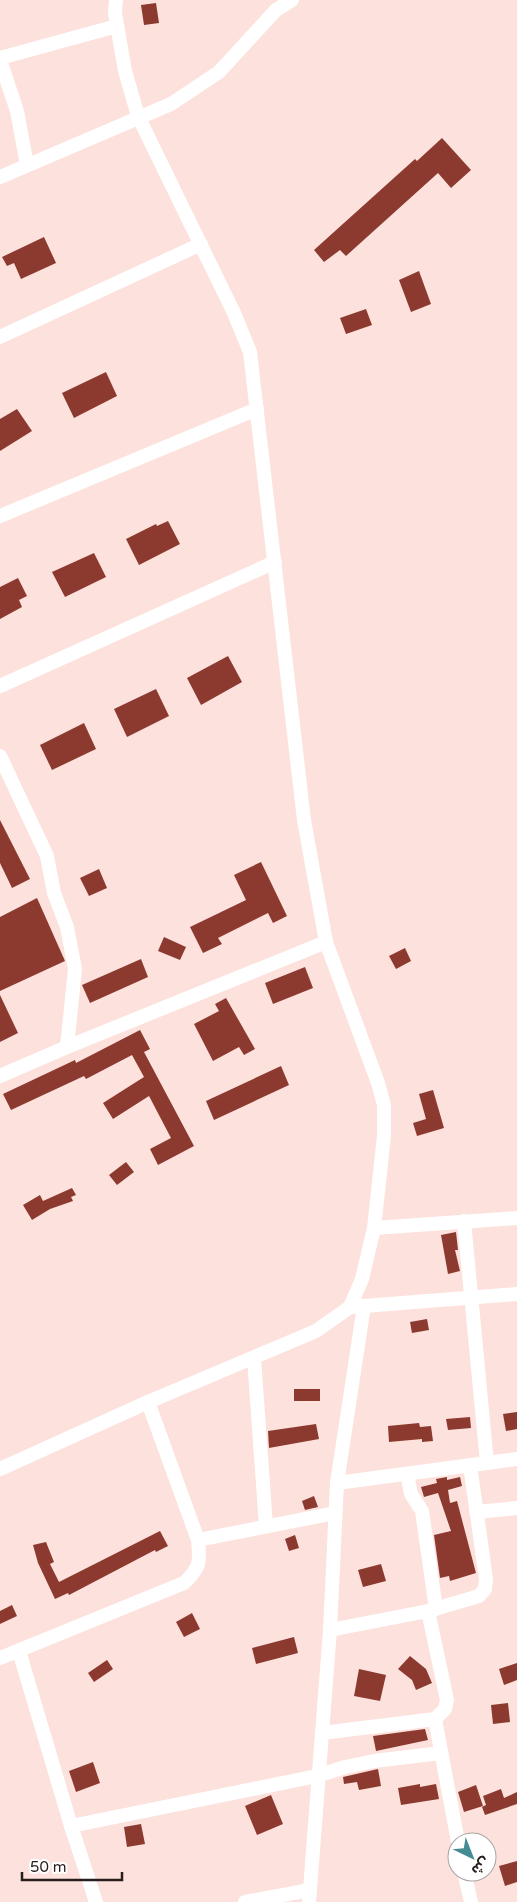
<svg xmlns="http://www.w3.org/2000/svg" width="517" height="1902" font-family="'Varela Round','Noto Sans Arabic',sans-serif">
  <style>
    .building { fill: #8c3a2f }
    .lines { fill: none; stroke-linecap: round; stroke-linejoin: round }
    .minor { stroke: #fff; stroke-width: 14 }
  </style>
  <rect width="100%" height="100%" fill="#fce1dc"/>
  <!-- building -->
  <g class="building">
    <path d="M156,3L159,23L144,25L141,5Z"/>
    <path d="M442,138L471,170L451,188L438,173L346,256L340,250L324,262L314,250L415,159L417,161Z"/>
    <path d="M44,237L56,263L21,279L14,263L7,266L2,257Z"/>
    <path d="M419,271L431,304L411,312L399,280Z"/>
    <path d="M366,309L372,325L346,334L340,318Z"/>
    <path d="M106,372L117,396L74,418L62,393Z"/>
    <path d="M17,409L32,431L0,451V419Z"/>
    <path d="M168,521L180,544L139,565L126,539L156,524L157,526Z"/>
    <path d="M94,553L106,577L65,597L52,572Z"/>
    <path d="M18,578L27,596L19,600L22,607L0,619V587Z"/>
    <path d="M228,656L242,682L201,705L187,678Z"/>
    <path d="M156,689L169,716L127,737L114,709Z"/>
    <path d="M84,723L96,749L52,770L40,745Z"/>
    <path d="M0,820L30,879L12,888L0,863Z"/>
    <path d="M261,862L287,916L273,923L268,913L218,938L222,944L203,953L190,927L246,900L234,875Z"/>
    <path d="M99,869L107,888L89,896L80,878Z"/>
    <path d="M37,898L65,961L0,991V917Z"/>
    <path d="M164,937L186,947L180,960L158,951Z"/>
    <path d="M405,948L411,961L396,969L389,956Z"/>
    <path d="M141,959L148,977L90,1003L82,985Z"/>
    <path d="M305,967L313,988L273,1004L265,983Z"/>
    <path d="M0,995L18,1033L0,1042Z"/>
    <path d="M226,998L255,1049L244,1055L239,1047L213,1061L194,1024L219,1011L215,1004Z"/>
    <path d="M140,1030L150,1049L144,1052L194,1146L158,1165L150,1149L171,1138L149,1096L113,1119L103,1103L144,1077L132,1055L86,1079L84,1076L11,1110L3,1094L75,1060L76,1063Z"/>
    <path d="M281,1066L289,1085L214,1120L206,1101Z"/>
    <path d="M433,1090L444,1128L417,1136L413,1123L426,1119L419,1094Z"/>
    <path d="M126,1162L134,1172L117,1185L109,1175Z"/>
    <path d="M72,1188L76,1195L71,1197L73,1201L50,1209L32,1220L23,1205L40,1195L43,1201Z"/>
    <path d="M456,1232L458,1250H455L460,1271L448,1274L441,1235Z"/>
    <path d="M427,1319L429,1330L412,1333L410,1322Z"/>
    <rect x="294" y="1389" width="26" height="12"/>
    <path d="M517,1412V1429L506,1431L503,1414Z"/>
    <path d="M470,1417L471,1428L448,1430L446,1419Z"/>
    <path d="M419,1423L420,1427L431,1426L433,1441L422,1442V1439L389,1442L388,1426Z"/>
    <path d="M316,1424L319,1439L269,1448L268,1431Z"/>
    <path d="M447,1477V1480L460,1477L462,1486L448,1490L450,1503L457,1501L476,1573L450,1581L449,1576L440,1578L434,1535L451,1531L438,1493L424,1497L421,1487L437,1483L436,1479Z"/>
    <path d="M314,1496L318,1507L305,1510L302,1501Z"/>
    <path d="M160,1531L168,1546L156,1552L155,1550L69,1595L68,1593L55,1599L38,1563L33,1545L46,1542L54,1562L50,1564L59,1582Z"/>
    <path d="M295,1535L299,1548L289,1551L285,1539Z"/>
    <path d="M381,1564L386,1581L363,1587L358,1570Z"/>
    <path d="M12,1605L17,1616L0,1624V1611Z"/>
    <path d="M192,1613L200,1629L184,1637L176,1622Z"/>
    <path d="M294,1637L298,1653L256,1664L252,1648Z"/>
    <path d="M410,1656L426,1669L432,1683L416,1690L412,1680L398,1669Z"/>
    <path d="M107,1660L113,1669L94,1682L88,1673Z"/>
    <path d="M517,1663V1680L504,1685L499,1669Z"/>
    <path d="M359,1669L386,1675L380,1701L354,1696Z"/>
    <path d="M508,1703L510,1722L493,1724L491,1705Z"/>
    <path d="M425,1729L428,1740L376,1751L373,1736Z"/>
    <path d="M93,1762L100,1783L76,1792L69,1771Z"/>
    <path d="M378,1769L381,1786L359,1790L357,1782L344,1784L343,1777Z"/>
    <path d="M420,1784V1787L436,1784L439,1799L401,1805L398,1788Z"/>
    <path d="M476,1785L483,1806L464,1812L458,1792Z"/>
    <path d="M501,1789L504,1798L517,1792V1804L485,1815L482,1807L486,1805L483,1796Z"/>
    <path d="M271,1795L283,1824L257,1835L245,1806Z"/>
    <path d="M141,1824L145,1844L127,1847L124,1827Z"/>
    <path d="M517,1861V1882L505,1886L499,1866Z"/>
  </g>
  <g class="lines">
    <!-- minor -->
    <g class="minor">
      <path d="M0,58L117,26"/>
      <path d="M0,60L17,111L27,165"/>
      <path d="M0,177L171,104L219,72L276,10L292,0"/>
      <path d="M0,337L201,244"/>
      <path d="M0,516L257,409"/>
      <path d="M0,686L275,562"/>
      <path d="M0,756L47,856L54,893L67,927L75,969L67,1047"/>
      <path d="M0,1076L67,1047L326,942"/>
      <path d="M464,1221L487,1463"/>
      <path d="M374,1228L517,1218"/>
      <path d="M364,1306L517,1294"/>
      <path d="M254,1358L266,1526"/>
      <path d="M0,1469L148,1402L316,1331L350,1307L362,1279L374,1228L384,1136V1105L378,1083L326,942L304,820L250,352L234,313L138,116L125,71L115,13L116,0"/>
      <path d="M407,1474L411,1494L422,1511L436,1609"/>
      <path d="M337,1483L517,1459"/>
      <path d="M476,1512L517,1508"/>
      <path d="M198,1540L335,1513"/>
      <path d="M330,1630L428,1611L479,1596L485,1589L486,1579L470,1465"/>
      <path d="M19,1651L71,1826L96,1902"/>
      <path d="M0,1658L184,1583C201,1567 200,1562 198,1540L148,1402"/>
      <path d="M435,1719L458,1842"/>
      <path d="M322,1733L435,1719L445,1709L447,1700L428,1611"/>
      <path d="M71,1826L317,1776L345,1767L374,1761L441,1753"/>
      <path d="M464,1872L471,1902"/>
      <path d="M245,1902L310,1890"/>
      <path d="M309,1902L330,1630L337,1483L364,1306L350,1307"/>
    </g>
  </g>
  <!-- north arrow -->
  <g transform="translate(472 1857) rotate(137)"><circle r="24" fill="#ffffff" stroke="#a9a5a5"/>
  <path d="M0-4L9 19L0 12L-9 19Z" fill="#458b96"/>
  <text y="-8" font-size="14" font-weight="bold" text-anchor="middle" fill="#281e1d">ش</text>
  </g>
  <!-- scale -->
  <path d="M22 1872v8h100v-8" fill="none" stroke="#281e1d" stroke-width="2.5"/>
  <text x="30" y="1872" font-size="15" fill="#281e1d" stroke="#ffffff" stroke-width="4" paint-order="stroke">50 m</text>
</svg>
